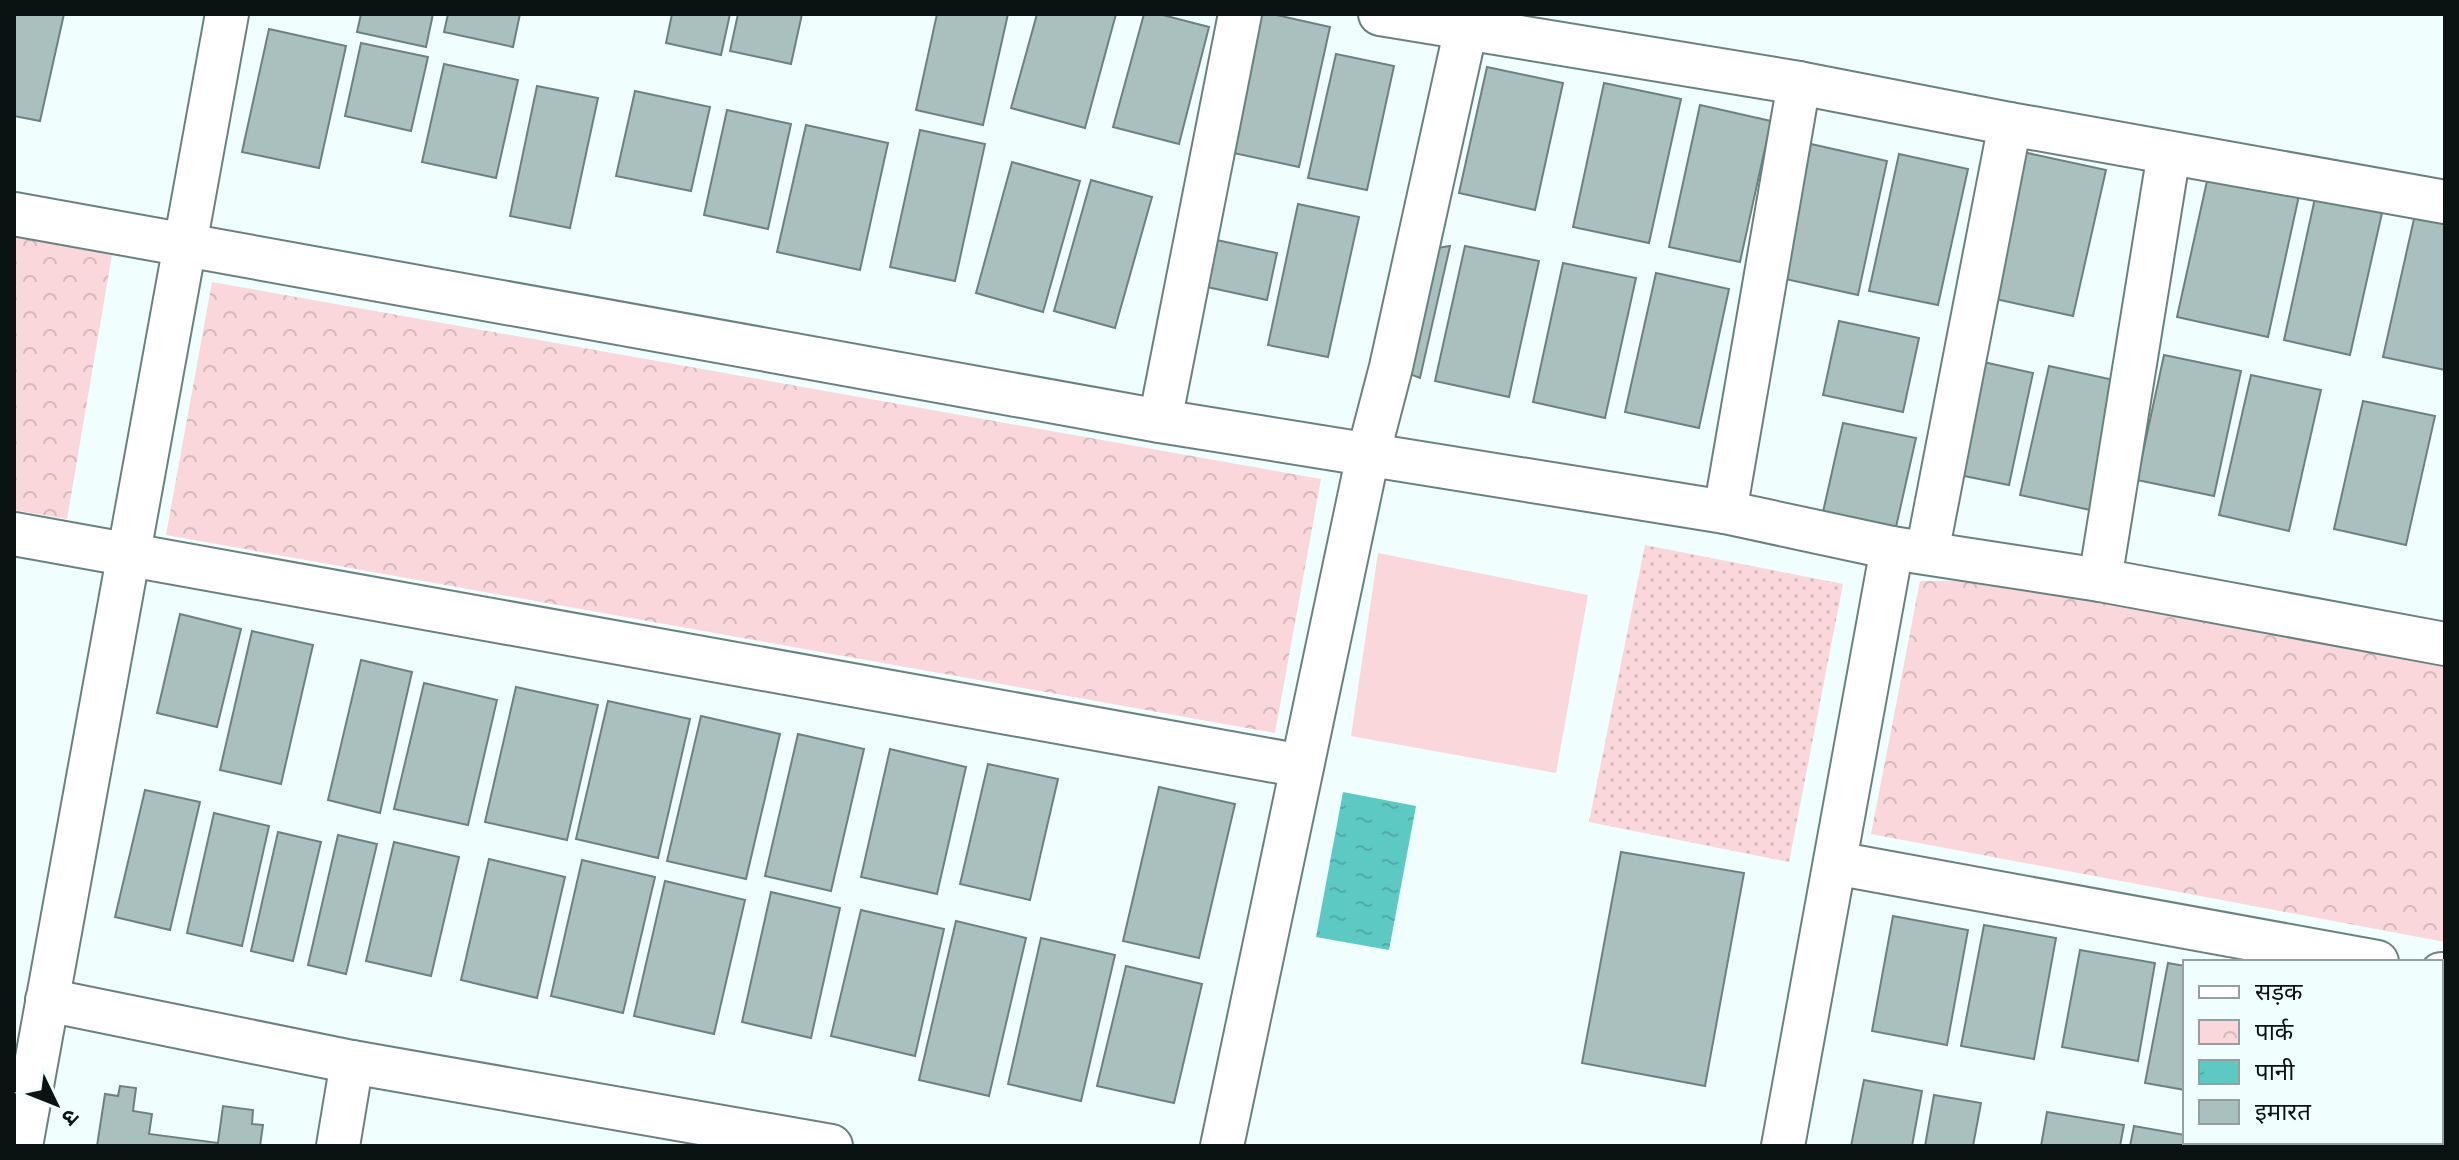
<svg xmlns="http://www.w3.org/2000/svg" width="2459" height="1160" font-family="'Times New Roman','Noto Sans Devanagari',serif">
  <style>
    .grass { fill: url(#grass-dots) }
    .park { fill: url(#park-crowns) }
    .pitch { fill: #fad7da }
    .water { fill: url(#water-ripples) }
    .building { fill: #a9c0be; stroke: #6c8180; stroke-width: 2 }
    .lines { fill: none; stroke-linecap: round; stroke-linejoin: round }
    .minor-casing { stroke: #6b817f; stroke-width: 46 }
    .minor { stroke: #fff; stroke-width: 42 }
  </style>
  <defs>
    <pattern id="grass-dots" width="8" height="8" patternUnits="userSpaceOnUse" patternTransform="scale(2)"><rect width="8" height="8" fill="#fad7da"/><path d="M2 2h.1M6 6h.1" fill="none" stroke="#d5b8ba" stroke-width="1.8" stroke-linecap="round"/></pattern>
    <pattern id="park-crowns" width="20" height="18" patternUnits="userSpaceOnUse" patternTransform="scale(2)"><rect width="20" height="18" fill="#fad7da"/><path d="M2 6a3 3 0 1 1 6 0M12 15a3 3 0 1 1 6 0" fill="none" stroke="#d5b8ba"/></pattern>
    <pattern id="water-ripples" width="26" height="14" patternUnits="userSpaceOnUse" patternTransform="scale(2)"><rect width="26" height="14" fill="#5dc9c3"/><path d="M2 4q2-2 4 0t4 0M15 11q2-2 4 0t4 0" fill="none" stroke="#50aca6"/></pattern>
  </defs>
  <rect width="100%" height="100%" fill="#f0fefd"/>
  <!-- grass -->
  <path class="grass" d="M1645,545L1843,584L1789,862L1589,822Z"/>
  <!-- park -->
  <g class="park">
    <path d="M14,232L113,249L67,519L14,510Z"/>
    <path d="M212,282L1321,479L1275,733L166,535Z"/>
    <path d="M2100,580L2445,655V942L1871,834L1920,581Z"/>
  </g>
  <!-- pitch -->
  <path class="pitch" d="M1378,553L1588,595L1556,773L1351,736Z"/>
  <!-- water -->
  <path class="water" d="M1343,792L1416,806L1389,950L1316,937Z"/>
  <!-- building -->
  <g class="building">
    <path d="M14,14H64L40,121L14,116Z"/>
    <path d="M361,14H433L426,47L357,32Z"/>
    <path d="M448,14H520L513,47L444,32Z"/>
    <path d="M672,14H730L721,55L666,43Z"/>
    <path d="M738,14H802L791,64L730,51Z"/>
    <path d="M937,14H1008L983,125L916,110Z"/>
    <path d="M1037,14H1116L1085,128L1011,108Z"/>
    <path d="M1144,14H1159L1209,27L1179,144L1113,127Z"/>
    <path d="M1245,14H1272L1330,27L1299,167L1215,149Z"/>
    <path d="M269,29L346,46L319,168L242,152Z"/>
    <path d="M361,43L428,57L411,131L345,116Z"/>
    <path d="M1336,54L1394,66L1367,190L1308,178Z"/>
    <path d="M444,64L518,80L496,178L422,162Z"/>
    <path d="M1487,67L1563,83L1535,210L1459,193Z"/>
    <path d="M1604,83L1681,99L1649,243L1573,227Z"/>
    <path d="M537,86L598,98L570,228L510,216Z"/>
    <path d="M635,91L710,107L691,191L616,176Z"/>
    <path d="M1700,105L1771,121L1740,262L1669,247Z"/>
    <path d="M727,110L791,124L768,229L704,215Z"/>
    <path d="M806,125L888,143L860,270L777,252Z"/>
    <path d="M920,130L985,144L955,281L890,267Z"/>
    <path d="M1811,144L1887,161L1858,295L1781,278Z"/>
    <path d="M2023,152L2106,170L2073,316L1991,298Z"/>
    <path d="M1899,154L1968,169L1938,305L1869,291Z"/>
    <path d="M1012,162L1080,181L1043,312L976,293Z"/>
    <path d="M2209,172L2300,191L2268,337L2177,317Z"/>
    <path d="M1091,180L1152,197L1115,328L1054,311Z"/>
    <path d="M2315,198L2382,213L2350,355L2284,340Z"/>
    <path d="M1298,204L1359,217L1328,357L1268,345Z"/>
    <path d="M2416,210L2445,216V370L2383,357Z"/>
    <path d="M1203,237L1277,253L1267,300L1193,284Z"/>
    <path d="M1450,246L1420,378L1391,367L1424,250Z"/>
    <path d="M1465,246L1539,261L1509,397L1435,381Z"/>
    <path d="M1563,263L1636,278L1605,418L1533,402Z"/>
    <path d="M1656,273L1729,289L1699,428L1625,412Z"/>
    <path d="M1839,321L1919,338L1903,412L1823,395Z"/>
    <path d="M2164,355L2241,371L2214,496L2137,480Z"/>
    <path d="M1979,361L2033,373L2009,485L1954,474Z"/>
    <path d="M2049,366L2123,382L2095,511L2020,495Z"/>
    <path d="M2251,375L2321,390L2289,531L2219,515Z"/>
    <path d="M2363,401L2435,416L2406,545L2334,529Z"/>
    <path d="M1843,423L1916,438L1896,527L1823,512Z"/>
    <path d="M180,614L241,629L217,727L157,713Z"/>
    <path d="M252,631L313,645L281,784L220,770Z"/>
    <path d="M361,660L412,672L380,813L328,800Z"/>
    <path d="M424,683L497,700L468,825L394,809Z"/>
    <path d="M516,687L598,705L567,840L485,822Z"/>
    <path d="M608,701L690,719L658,858L576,839Z"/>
    <path d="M701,716L780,734L746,879L667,861Z"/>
    <path d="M798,734L864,749L831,891L765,876Z"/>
    <path d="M890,749L966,767L937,894L861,877Z"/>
    <path d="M988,764L1058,779L1030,900L960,884Z"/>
    <path d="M1159,787L1235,804L1199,958L1123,941Z"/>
    <path d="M145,790L200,802L170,930L115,917Z"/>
    <path d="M214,813L269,826L242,946L187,933Z"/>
    <path d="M278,832L321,842L293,961L251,951Z"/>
    <path d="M338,835L377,844L346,974L308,965Z"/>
    <path d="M394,842L459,857L431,976L366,961Z"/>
    <path d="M1621,852L1744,873L1705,1086L1582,1063Z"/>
    <path d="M489,859L565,877L537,998L461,980Z"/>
    <path d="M582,860L655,877L623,1013L551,996Z"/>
    <path d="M665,881L745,900L714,1034L634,1016Z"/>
    <path d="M771,892L840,908L811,1038L742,1022Z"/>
    <path d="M861,910L944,929L915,1056L831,1036Z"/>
    <path d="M1893,916L1968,930L1947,1045L1872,1031Z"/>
    <path d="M956,921L1026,938L989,1096L919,1080Z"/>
    <path d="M1984,925L2056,938L2034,1059L1961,1046Z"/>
    <path d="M1041,938L1115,955L1081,1101L1008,1084Z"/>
    <path d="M2080,950L2155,963L2138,1061L2062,1047Z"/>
    <path d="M2168,963L2185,966V1090L2145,1083Z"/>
    <path d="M1126,966L1202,984L1174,1103L1097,1086Z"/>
    <path d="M2441,1016L2445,1017V1146H2403L2404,1142H2441Z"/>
    <path d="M1864,1080L1922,1091L1912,1146H1851Z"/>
    <path d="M120,1086L136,1088L133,1111L152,1114L149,1134L218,1143L223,1106L253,1110L252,1124L263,1125L260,1146H97L105,1094L118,1096Z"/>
    <path d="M1934,1095L1981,1103L1973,1146H1925Z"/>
    <path d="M2047,1112L2124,1125L2120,1146H2041Z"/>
    <path d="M2134,1126L2185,1135V1142H2202L2201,1146H2130Z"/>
    <path d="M2320,1142H2386L2385,1146H2342Z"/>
  </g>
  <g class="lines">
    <defs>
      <g id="minor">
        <path d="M1380,14L1799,83L2010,124L2445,202"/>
        <path d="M14,214L1160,421L1725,512L1892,548L2100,580L2445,644"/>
        <path d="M1160,421L1240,14"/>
        <path d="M1725,512L1799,83"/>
        <path d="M14,534L1302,766"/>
        <path d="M1927,553L2010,124"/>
        <path d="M2100,580L2169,153"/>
        <path d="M1835,863L2377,962"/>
        <path d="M2441,974H2445"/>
        <path d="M47,1000L352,1062L831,1146"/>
        <path d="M21,1146L227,14"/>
        <path d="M338,1146L352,1062"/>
        <path d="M1222,1146L1368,455L1391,367L1466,28"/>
        <path d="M1783,1146L1892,548"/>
      </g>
    </defs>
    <!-- minor casing -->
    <use href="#minor" class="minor-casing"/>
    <!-- minor -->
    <use href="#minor" class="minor"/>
  </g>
  <!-- border -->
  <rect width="2459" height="1160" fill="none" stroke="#0a1212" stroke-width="32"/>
  <!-- legend -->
  <rect x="2183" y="960" width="260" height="184" fill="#f0fefd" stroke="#94a09f" stroke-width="2"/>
  <rect x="2199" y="986" width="40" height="12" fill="#ffffff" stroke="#94a09f" stroke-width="2"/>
  <text x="2255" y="1000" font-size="24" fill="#0a1212">सड़क</text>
  <rect x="2199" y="1020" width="40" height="24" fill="url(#park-crowns)" stroke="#94a09f" stroke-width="2"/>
  <text x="2255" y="1040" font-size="24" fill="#0a1212">पार्क</text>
  <rect x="2199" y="1060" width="40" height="24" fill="url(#water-ripples)" stroke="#94a09f" stroke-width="2"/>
  <text x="2255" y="1080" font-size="24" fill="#0a1212">पानी</text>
  <rect x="2199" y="1100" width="40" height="24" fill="#a9c0be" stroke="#94a09f" stroke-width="2"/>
  <text x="2255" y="1120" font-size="24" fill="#0a1212">इमारत</text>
  <!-- north arrow -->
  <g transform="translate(56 1104) rotate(133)" stroke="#f0fefd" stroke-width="6" paint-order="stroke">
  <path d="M0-6L14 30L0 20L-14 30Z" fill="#0a1212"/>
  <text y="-12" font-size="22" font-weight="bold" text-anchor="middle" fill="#0a1212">उ</text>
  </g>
</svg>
